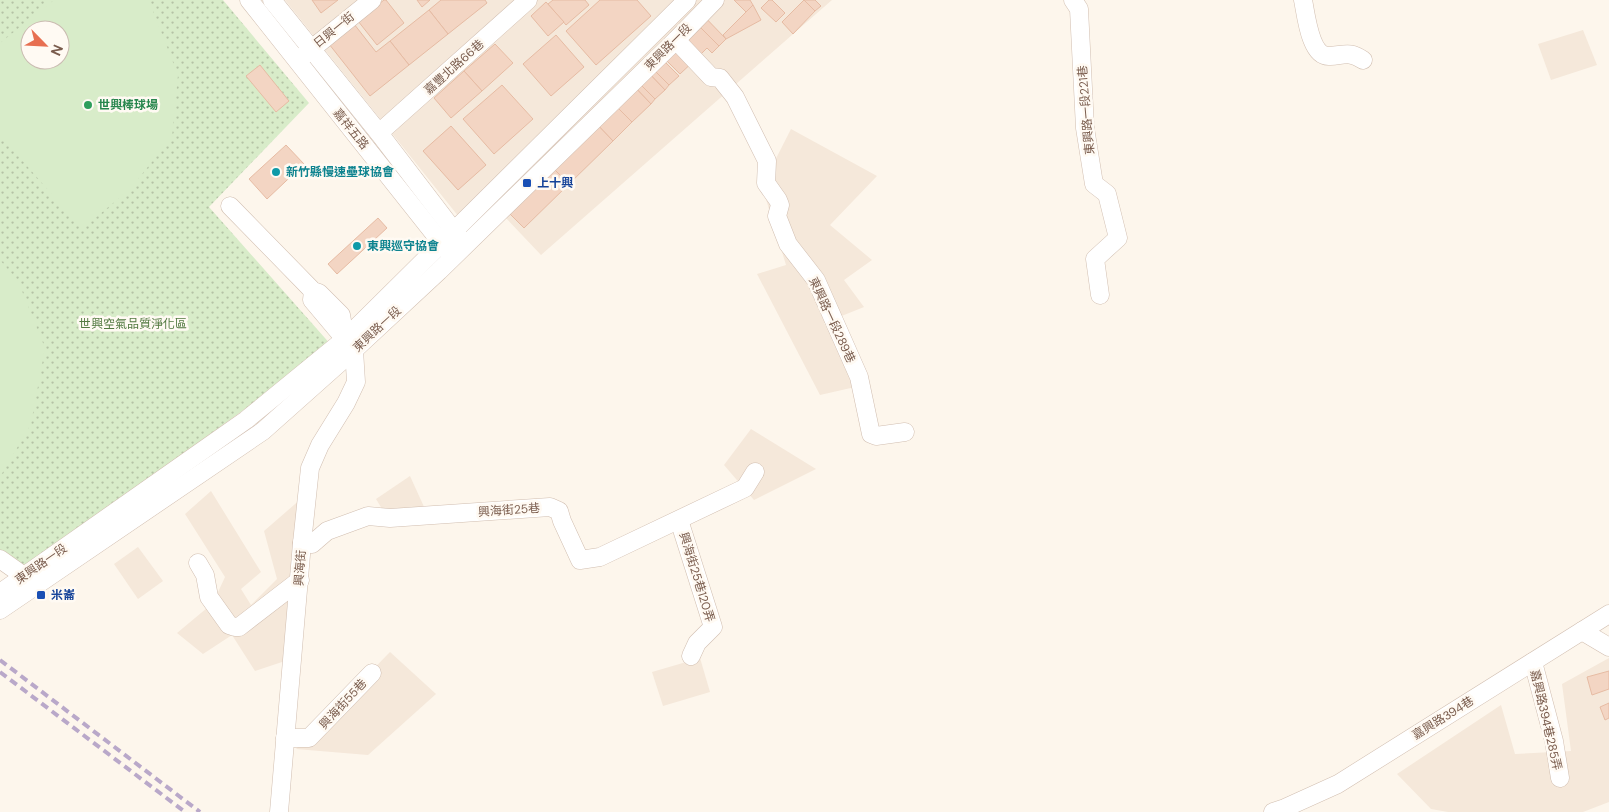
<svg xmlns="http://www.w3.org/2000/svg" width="1609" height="812" font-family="'DM Sans','Noto Sans TC',sans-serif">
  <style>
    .residential { fill: #f5e8da }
    .grass { fill: url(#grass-dots); fill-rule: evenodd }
    .pitch { fill: #d8ecc9; fill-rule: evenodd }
    .building { fill: #f3d5c3; stroke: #e6bba3 }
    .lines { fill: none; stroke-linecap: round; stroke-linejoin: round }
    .minor-casing { stroke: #d1beb0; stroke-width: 19 }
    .minor { stroke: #fff; stroke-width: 18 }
    .rail { stroke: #b9a8c9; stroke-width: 4; stroke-dasharray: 8 5; stroke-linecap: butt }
    .leisure-dot { fill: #2e9e5b; stroke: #fffaf3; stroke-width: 2 }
    .culture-dot { fill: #0f9aa8; stroke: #fffaf3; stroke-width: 2 }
    .transit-dot { fill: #1a4fb4; stroke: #fffaf3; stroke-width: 2 }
    .labels { text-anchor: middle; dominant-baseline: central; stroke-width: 5; stroke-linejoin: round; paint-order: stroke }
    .street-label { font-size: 12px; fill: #7a5c4d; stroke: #fffaf3 }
    .leisure-label { font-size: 12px; font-weight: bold; fill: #27864d; stroke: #fffaf3; text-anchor: start }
    .culture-label { font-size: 12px; font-weight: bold; fill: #0d838f; stroke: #fffaf3; text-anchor: start }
    .transit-label { font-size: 12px; font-weight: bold; fill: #164399; stroke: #fffaf3; text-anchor: start }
    .park-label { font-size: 12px; fill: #537a41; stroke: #fffaf3 }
  </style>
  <defs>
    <pattern id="grass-dots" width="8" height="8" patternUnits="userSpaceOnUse" patternTransform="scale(1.25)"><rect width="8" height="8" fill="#d8ecc9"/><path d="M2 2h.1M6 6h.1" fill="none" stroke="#b4c2a5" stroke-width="1.8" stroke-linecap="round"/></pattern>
  </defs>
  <rect width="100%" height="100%" fill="#fdf6ec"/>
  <!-- residential -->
  <g class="residential">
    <path d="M285,0H832L541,255L487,198L463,222Z"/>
    <path d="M1583,30L1597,65L1551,80L1538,44Z"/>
    <path d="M791,129L877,176L830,225L872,260L844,280L864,307L824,323L864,385L820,395L757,274L786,265L762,186Z"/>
    <path d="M751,429L816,469L754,500L724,465Z"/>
    <path d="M410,476L425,509L384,512L376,499Z"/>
    <path d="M211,491L261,572L241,589L251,605L277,579L264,531L302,498L291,659L255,671L232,635L203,654L177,633L213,603L225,577L185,514Z"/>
    <path d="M138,547L163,581L138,599L114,564Z"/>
    <path d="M390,652L436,694L368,755L296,749Z"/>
    <path d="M700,658L710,692L663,706L652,672Z"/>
    <path d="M1609,658V802L1583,812H1448L1431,809L1397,774L1501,705L1515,754L1571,751L1562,684Z"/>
  </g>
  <!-- grass -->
  <path class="grass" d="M0,0H223L309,103L209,207L332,346L22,570L0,554ZM30,30H60V60H30Z"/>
  <!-- pitch -->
  <g class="pitch">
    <path d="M54,0H145L151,6L178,75L172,137L130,189L82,229L0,135V43ZM30,30H60V60H30Z"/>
    <path d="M0,260L18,281L45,348L31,424L0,477Z"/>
  </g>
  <!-- building -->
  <g class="building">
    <path d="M312,0H338L321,13Z"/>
    <path d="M384,0H386L404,23L377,45L358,21Z"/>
    <path d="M417,0H430L422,7Z"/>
    <path d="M441,0H485L487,3L448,34L429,10Z"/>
    <path d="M553,0H585L589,5L566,25L548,4Z"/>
    <path d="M600,0H637L651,16L596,65L566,31Z"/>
    <path d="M734,0H750L753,5L746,12Z"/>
    <path d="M769,0H772L785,13L776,22L761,8Z"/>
    <path d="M804,0L815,11L793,34L782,22Z"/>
    <path d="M804,0H815L821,6L815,11Z"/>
    <path d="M546,2L564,22L548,36L531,16Z"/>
    <path d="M753,5L761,20L726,39L723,35Z"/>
    <path d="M429,10L448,34L409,65L390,41Z"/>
    <path d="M698,10L726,39L719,46L691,18Z"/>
    <path d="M691,18L719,46L712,53L707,48L700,55L677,32Z"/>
    <path d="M354,24L376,52L390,41L409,65L370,96L329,44Z"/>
    <path d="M556,35L584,67L551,96L523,64Z"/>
    <path d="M674,35L697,58L680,74L657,51Z"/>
    <path d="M495,44L513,63L482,91L464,71Z"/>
    <path d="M656,53L679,76L669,85L646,62Z"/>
    <path d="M646,62L669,85L665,90L642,66Z"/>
    <path d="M260,65L289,101L276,112L246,76Z"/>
    <path d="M642,66L665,90L655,99L632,76Z"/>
    <path d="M464,71L482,91L451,118L434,98Z"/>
    <path d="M632,76L655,99L651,104L628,80Z"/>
    <path d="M628,80L651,104L632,122L609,99Z"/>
    <path d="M502,85L533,119L494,154L463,119Z"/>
    <path d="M609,99L632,122L613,141L590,117Z"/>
    <path d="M590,117L613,141L569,184L546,161Z"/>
    <path d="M451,126L486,165L458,190L423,151Z"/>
    <path d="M286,145L304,164L267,199L249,179Z"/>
    <path d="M546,161L569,184L524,228L501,205Z"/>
    <path d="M378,218L387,228L337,274L328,264Z"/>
    <path d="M1609,671V689L1592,695L1587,677Z"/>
    <path d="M1609,703V718L1605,720L1600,707Z"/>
  </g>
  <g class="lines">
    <defs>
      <g id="minor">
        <path d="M249,0L448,251"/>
        <path d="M272,0L379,133L460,239"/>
        <path d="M1073,0L1079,9L1085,128L1094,184L1107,194L1118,238L1095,259L1100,295"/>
        <path d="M1303,0C1306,14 1310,58 1330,56C1345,55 1349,51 1363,60"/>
        <path d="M676,40L711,77L720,78L735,97L767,161L766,183L778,200L780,205L777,216L788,244L816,280L859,377L871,434L876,436L905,432"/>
        <path d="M303,56L372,0"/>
        <path d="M379,133L528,0"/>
        <path d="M230,206L313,291L319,293L341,315L345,338"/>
        <path d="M679,520L713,627L697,643L691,656"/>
        <path d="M302,543L312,544L327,531L368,516L390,518L550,507L559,511L562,521L580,560L600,557L745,488L755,472"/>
        <path d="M0,559L24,576"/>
        <path d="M198,563L205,575L209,597L229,625L235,627H239L300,580"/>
        <path d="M0,593L246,420L345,339L687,0"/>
        <path d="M0,610L263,431L354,350L439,271L676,40L715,0"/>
        <path d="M1582,631L1609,647"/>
        <path d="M1533,662L1554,741L1560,778"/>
        <path d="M285,738H309L372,673"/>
        <path d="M279,812L302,543L310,468L320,445L346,403L356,382L354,350L312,300L313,291"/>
        <path d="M1273,812L1285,808L1338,784L1609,614"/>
      </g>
    </defs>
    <!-- minor casing -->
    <use href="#minor" class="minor-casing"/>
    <!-- minor -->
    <use href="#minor" class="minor"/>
    <!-- rail -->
    <g class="rail">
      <path d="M0,660L200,812"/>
      <path d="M0,672L185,812"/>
    </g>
  </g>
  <!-- markers -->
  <circle class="leisure-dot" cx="88" cy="105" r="5"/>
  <g class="culture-dot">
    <circle cx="276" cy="172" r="5"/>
    <circle cx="357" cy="246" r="5"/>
  </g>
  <g class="transit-dot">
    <rect x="522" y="178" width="10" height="10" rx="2.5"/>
    <rect x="36" y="590" width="10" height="10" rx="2.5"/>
  </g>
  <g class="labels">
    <!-- street labels -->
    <g class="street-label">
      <text transform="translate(334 30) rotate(-39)">日興一街</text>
      <text transform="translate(668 47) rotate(-45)">東興路一段</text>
      <text transform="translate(454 67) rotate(-42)">嘉豐北路66巷</text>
      <text transform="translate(1086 110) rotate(-95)">東興路一段221巷</text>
      <text transform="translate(351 129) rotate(51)">嘉祥五路</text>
      <text transform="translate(832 320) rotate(65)">東興路一段289巷</text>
      <text transform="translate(377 329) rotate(-43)">東興路一段</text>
      <text transform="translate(509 510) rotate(-4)">興海街25巷</text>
      <text transform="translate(41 564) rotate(-35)">東興路一段</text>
      <text transform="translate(300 568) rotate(-86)">興海街</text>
      <text transform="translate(697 577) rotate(73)">興海街25巷120弄</text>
      <text transform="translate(343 704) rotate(-47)">興海街55巷</text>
      <text transform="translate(1443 718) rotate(-32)">嘉興路394巷</text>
      <text transform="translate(1546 720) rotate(77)">嘉興路394巷285弄</text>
    </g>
    <!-- leisure labels -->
    <g class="leisure-label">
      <text x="98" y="105">世興棒球場</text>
    </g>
    <!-- culture labels -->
    <g class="culture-label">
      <text x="286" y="172">新竹縣慢速壘球協會</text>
      <text x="367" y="246">東興巡守協會</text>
    </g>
    <!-- transit labels -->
    <g class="transit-label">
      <text x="537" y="183">上十興</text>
      <text x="51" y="595">米崙</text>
    </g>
    <!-- park labels -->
    <g class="park-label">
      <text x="133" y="324">世興空氣品質淨化區</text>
    </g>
  </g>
  <!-- north arrow -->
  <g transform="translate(45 45) rotate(114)"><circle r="24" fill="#fffaf3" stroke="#cabbb1"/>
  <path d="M0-4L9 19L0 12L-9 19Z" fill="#e76f51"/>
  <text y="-8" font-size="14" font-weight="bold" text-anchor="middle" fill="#7a5c4d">N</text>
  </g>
</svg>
